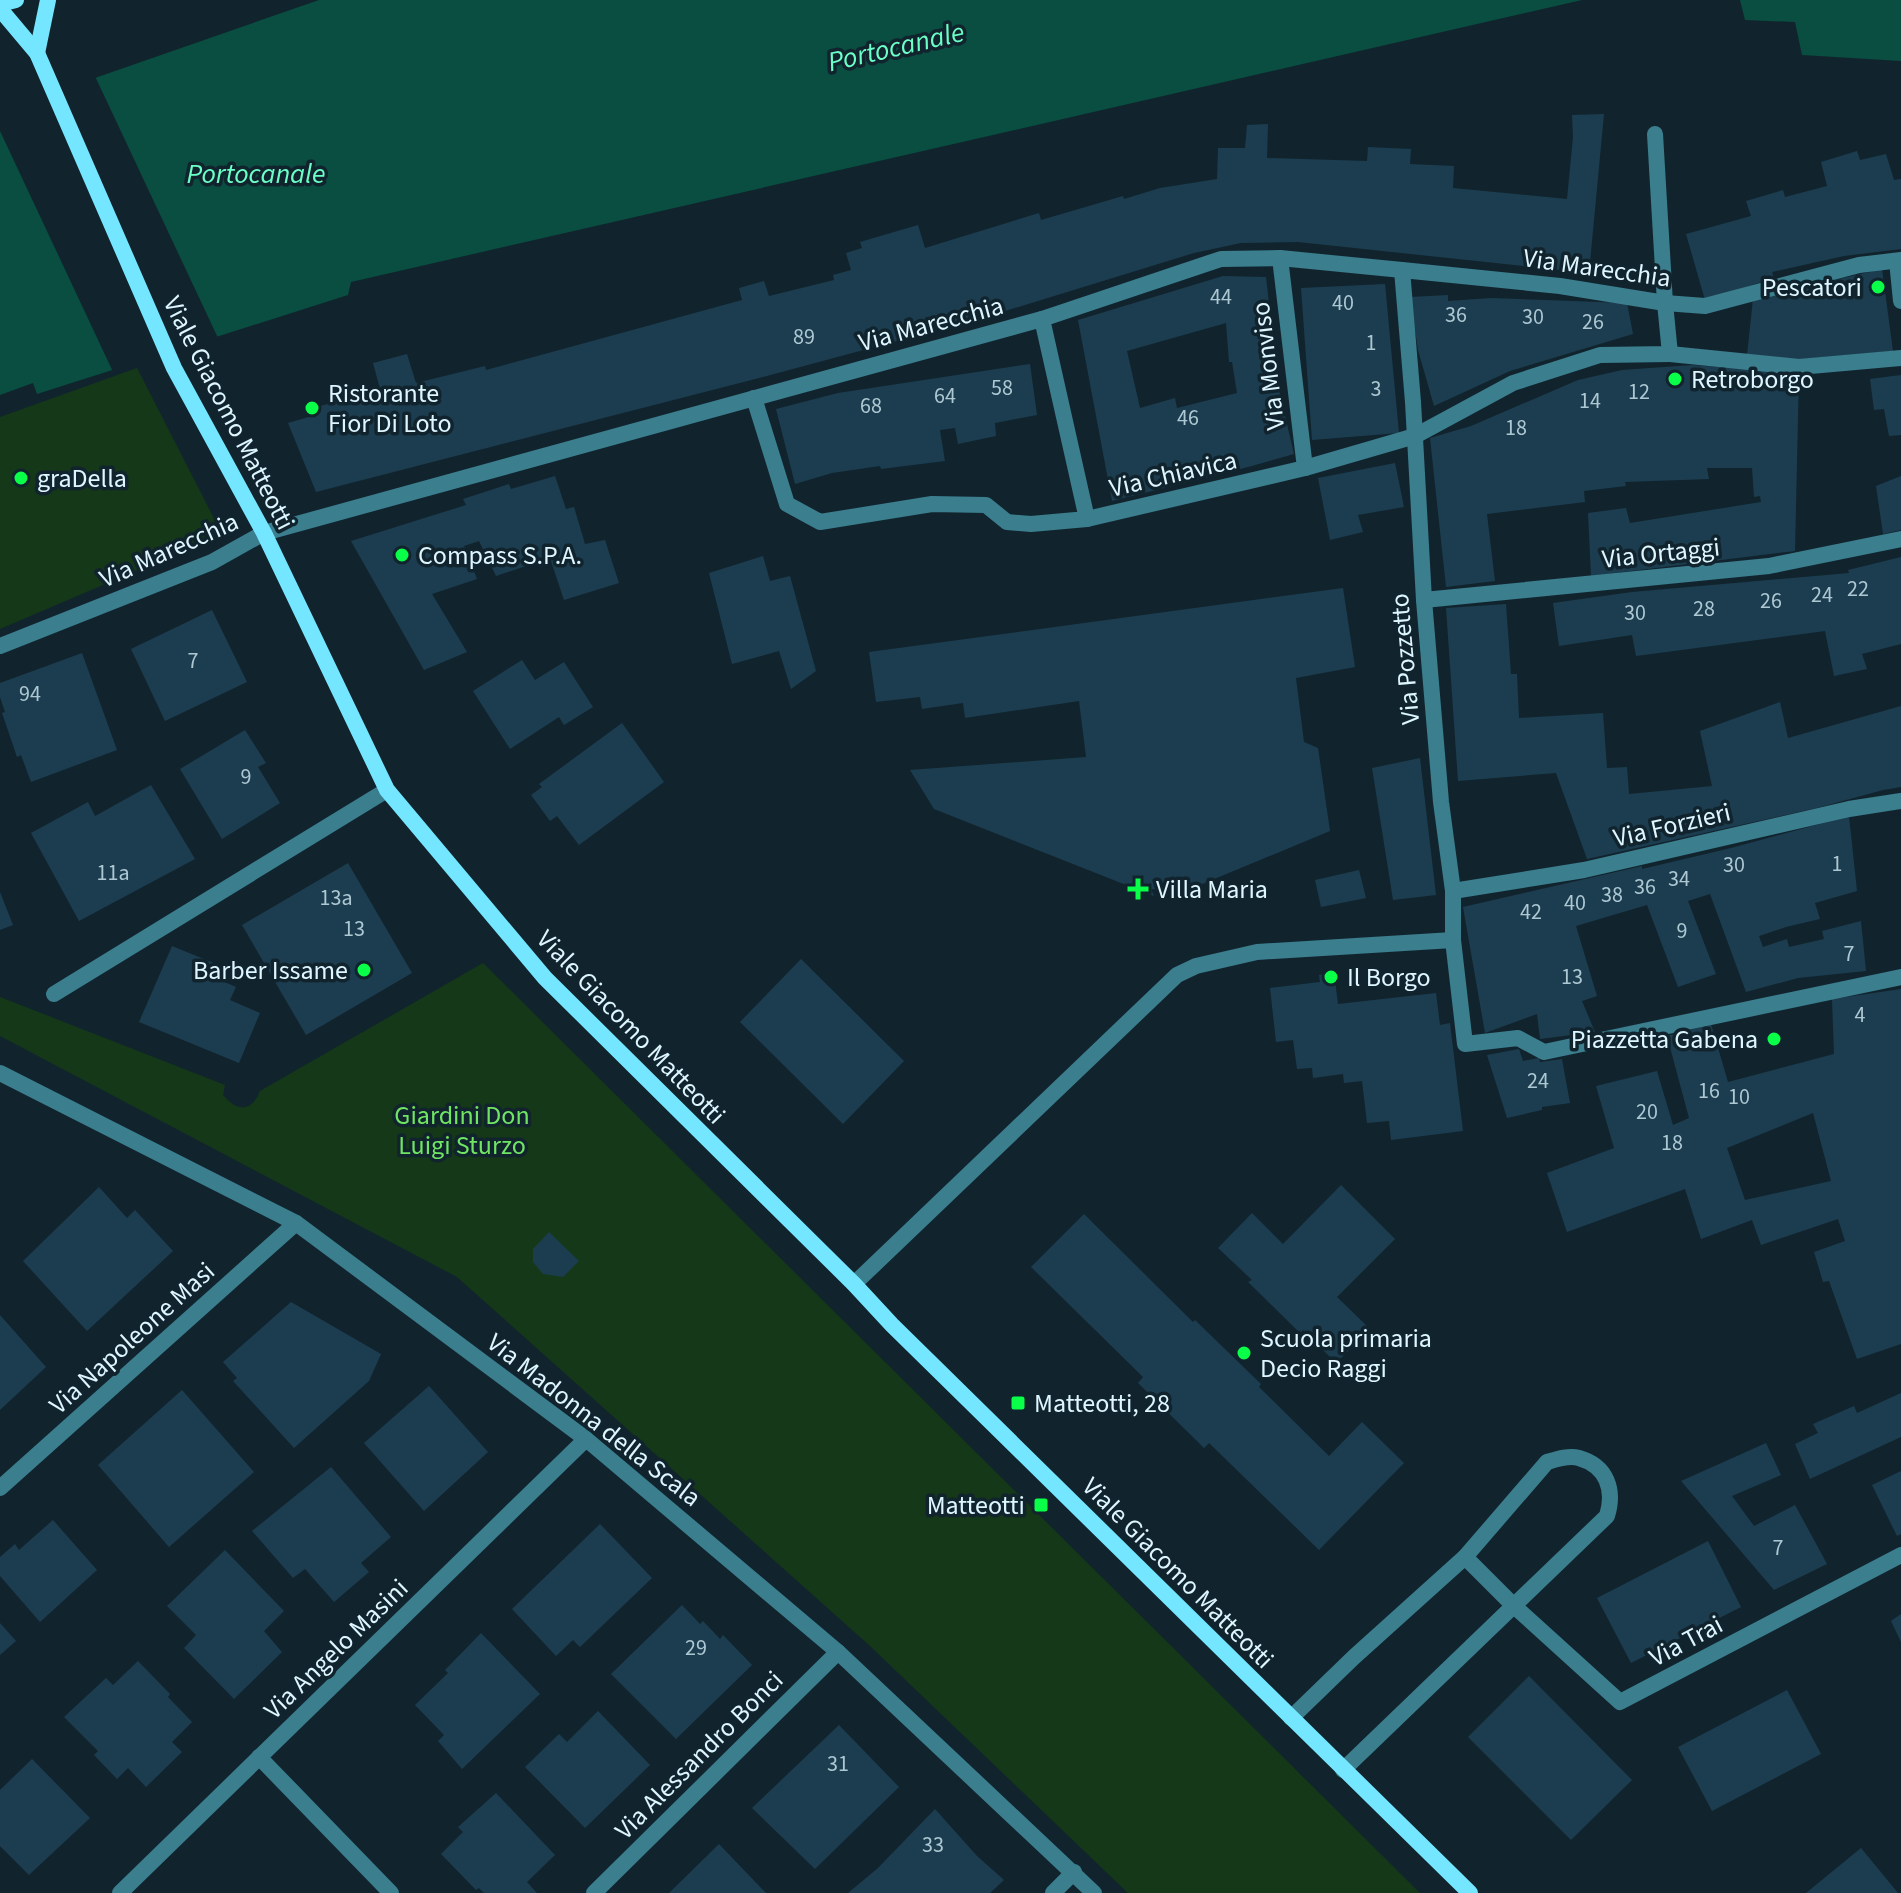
<svg xmlns="http://www.w3.org/2000/svg" width="1901" height="1893" font-family="'Source Sans 3',sans-serif">
  <style>
    .green { fill: #143818 }
    .water { fill: #094e40 }
    .pier { fill: #11242e }
    .building { fill: #1c3d4f; fill-rule: evenodd }
    .lines { fill: none; stroke-linecap: round; stroke-linejoin: round }
    .service { stroke: #3b7e8e; stroke-width: 16 }
    .pedestrian { stroke: #3b7e8e; stroke-width: 16 }
    .minor { stroke: #3b7e8e; stroke-width: 16 }
    .secondary { stroke: #74e6ff; stroke-width: 16 }
    .poi-dot { fill: #09ff48; stroke: #11242e; stroke-width: 3 }
    .labels { text-anchor: middle; dominant-baseline: central; stroke-width: 7; stroke-linejoin: round; paint-order: stroke }
    .number-label { font-size: 22px; fill: #adc8d3 }
    .street-label { font-size: 26px; fill: #ddf6ff; stroke: #11242e }
    .poi-label { font-size: 26px; fill: #ddf6ff; stroke: #11242e; text-anchor: start }
    .park-label { font-size: 26px; fill: #70e563; stroke: #11242e }
    .water-label { font-size: 28px; font-style: italic; fill: #6bffc7; stroke: #11242e }
  </style>
  <rect width="100%" height="100%" fill="#11242e"/>
  <!-- green -->
  <g class="green">
    <path d="M137,368L222,534L0,629V417Z"/>
    <path d="M483,963L1420,1893H1128L870,1646L457,1277L0,1036V997L225,1085L223,1095C237,1112 252,1112 260,1091Z"/>
  </g>
  <!-- water -->
  <g class="water">
    <path d="M319,0H1582L351,282L348,295L37,394L33,383L0,395V111Z"/>
    <path d="M1740,0H1901V61L1802,55L1795,22L1745,20Z"/>
  </g>
  <!-- pier -->
  <path class="pier" d="M94,74L219,340L114,374L0,131V107Z"/>
  <!-- building -->
  <g class="building">
    <path d="M1604,114L1589,273L1298,242L1241,243L1194,253L979,319L763,377L316,492L288,423L312,416L310,409L380,389L373,363L407,354L416,383L485,366L486,370L742,300L739,288L764,281L769,296L834,280L833,275L851,270L846,253L862,248L860,242L918,225L925,248L1039,213L1041,220L1123,196L1124,199L1160,188L1217,179L1218,148H1245L1247,125L1268,124L1267,158L1367,161L1368,147L1411,149L1410,164L1454,166L1453,188L1567,199L1573,137L1572,115Z"/>
    <path d="M1857,151L1860,160L1886,154L1894,180L1901,179V249L1844,256L1772,272L1774,278L1705,300L1686,234L1751,216L1746,201L1783,190L1785,197L1827,186L1821,162Z"/>
    <path d="M1882,269L1893,351L1791,360L1747,355L1753,299Z"/>
    <path d="M1223,276L1266,277L1275,355L1271,356L1294,454L1252,466L1112,501L1078,320ZM1226,323L1229,362H1232L1237,393L1177,408L1175,398L1140,408L1127,351Z"/>
    <path d="M1385,284L1399,433L1312,440L1301,288Z"/>
    <path d="M1448,295V301L1491,298L1627,303L1633,334L1510,371L1434,406L1418,350L1410,297Z"/>
    <path d="M1030,364L1037,415L995,423L996,436L958,444L955,428L940,430L945,461L881,469L880,466L832,473L795,484L776,409L838,393Z"/>
    <path d="M1692,365L1799,373L1795,551L1591,576L1588,513L1626,508L1630,523L1761,502L1760,496L1754,497L1752,468H1707L1709,479L1625,482L1626,486L1584,491L1585,502L1487,514L1495,581L1446,587L1430,438L1471,426L1578,380L1622,370Z"/>
    <path d="M1901,375V435L1889,436L1884,409L1874,410L1870,379Z"/>
    <path d="M1395,463L1404,507L1358,515L1363,532L1330,540L1318,478Z"/>
    <path d="M555,476L566,509L574,507L585,544L605,540L619,583L564,600L550,558L496,576L479,541L464,546L477,579L432,594L467,652L424,670L351,541L466,505L463,499L509,484L511,489Z"/>
    <path d="M1901,476V530L1883,534L1876,486Z"/>
    <path d="M763,556L770,581L790,576L816,671L791,689L779,651L732,664L709,573Z"/>
    <path d="M1901,557V644L1862,654L1867,669L1834,676L1825,631L1636,656L1632,635L1559,646L1553,603L1632,592L1849,573L1848,570Z"/>
    <path d="M1343,588L1355,667L1296,678L1304,742L1318,748L1330,831L1183,892L1151,889L1154,896L934,809L910,770L1086,757L1079,701L965,718L963,703L922,709L920,697L876,702L869,652Z"/>
    <path d="M1506,604L1511,674H1517L1519,718L1603,713L1607,768L1627,767L1629,794L1712,786L1700,731L1780,702L1788,738L1901,706V787L1883,790L1817,808L1587,859L1556,773L1458,781L1446,608Z"/>
    <path d="M212,610L247,682L165,721L131,649Z"/>
    <path d="M82,653L117,750L31,782L21,755L17,757L2,713L5,712L0,697V683Z"/>
    <path d="M522,660L535,680L564,662L593,707L564,725L559,717L510,749L473,691Z"/>
    <path d="M622,723L664,782L579,845L557,816L550,821L531,795L542,787L539,784Z"/>
    <path d="M245,730L266,763L258,767L280,803L222,839L180,769Z"/>
    <path d="M1420,758L1436,895L1393,900L1372,768Z"/>
    <path d="M151,785L195,859L79,921L31,833L88,802L95,816Z"/>
    <path d="M1849,816L1857,891L1815,903L1820,919L1786,927L1759,936L1763,947L1787,939L1789,947L1824,939L1822,931L1861,921L1866,971L1798,978L1746,992L1710,894L1688,901L1716,974L1678,987L1647,905L1576,926L1597,996L1582,1001L1595,1032L1540,1039L1537,1014L1485,1033L1463,907L1642,866V869L1731,848Z"/>
    <path d="M348,863L412,973L306,1035L242,925Z"/>
    <path d="M1359,870L1366,898L1321,907L1315,880Z"/>
    <path d="M0,892L13,925L0,930Z"/>
    <path d="M172,946L216,964L211,976L236,987L230,1000L260,1013L239,1063L139,1022Z"/>
    <path d="M801,959L904,1061L843,1124L740,1022Z"/>
    <path d="M1334,973L1338,1004L1436,993L1440,1025L1450,1023L1463,1131L1391,1140L1389,1121L1367,1123L1362,1081L1344,1083L1343,1074L1313,1078L1312,1068L1297,1069L1293,1040L1276,1042L1270,988L1320,982L1319,975Z"/>
    <path d="M1901,989V1344L1857,1359L1829,1281L1823,1282L1814,1252L1845,1241L1838,1219L1761,1245L1752,1220L1701,1239L1685,1189L1567,1232L1547,1173L1614,1148L1596,1086L1657,1071L1673,1125L1689,1118L1667,1036L1711,1024L1728,1082L1834,1054L1832,999ZM1813,1113L1831,1181L1745,1200L1727,1148Z"/>
    <path d="M1519,1049L1523,1061L1539,1058L1540,1062L1562,1059L1570,1103L1542,1107V1110L1507,1118L1487,1055Z"/>
    <path d="M1341,1185L1395,1239L1337,1297L1370,1329L1336,1363L1303,1330L1300,1333L1248,1282L1252,1280L1218,1248L1252,1213L1283,1244Z"/>
    <path d="M99,1187L127,1218L135,1210L173,1251L87,1331L23,1261Z"/>
    <path d="M1084,1214L1193,1322L1195,1320L1261,1384L1259,1387L1329,1456L1362,1422L1404,1463L1319,1550L1209,1443L1204,1448L1138,1383L1143,1377L1031,1267Z"/>
    <path d="M549,1232L579,1261L563,1277L543,1274L533,1262V1249Z"/>
    <path d="M291,1302L381,1354L369,1381L294,1448L233,1381L237,1378L223,1362Z"/>
    <path d="M0,1315L46,1367L0,1410Z"/>
    <path d="M429,1386L488,1452L424,1511L364,1443Z"/>
    <path d="M182,1390L254,1472L169,1547L98,1465Z"/>
    <path d="M1901,1393V1437L1810,1479L1795,1444L1818,1433L1813,1424L1854,1406L1857,1413Z"/>
    <path d="M1766,1443L1781,1475L1732,1496L1754,1526L1795,1505L1827,1564L1774,1590L1681,1481Z"/>
    <path d="M331,1467L391,1537L361,1563L369,1572L334,1602L305,1569L293,1578L252,1531Z"/>
    <path d="M1901,1471V1534L1897,1536L1872,1485Z"/>
    <path d="M53,1520L97,1570L40,1622L0,1576V1557L15,1544L19,1550Z"/>
    <path d="M600,1524L652,1578L580,1647L573,1640L556,1656L512,1609Z"/>
    <path d="M1708,1541L1741,1607L1631,1663L1597,1598Z"/>
    <path d="M225,1550L284,1611L264,1631L282,1652L234,1699L184,1648L196,1635L167,1606Z"/>
    <path d="M682,1605L700,1624L703,1621L720,1639L723,1635L752,1665L676,1739L611,1674Z"/>
    <path d="M1901,1614V1642L1891,1621Z"/>
    <path d="M0,1623L16,1641L0,1655Z"/>
    <path d="M481,1633L540,1694L462,1769L438,1741L444,1735L415,1705L448,1673L445,1670Z"/>
    <path d="M138,1661L170,1694L168,1697L192,1722L172,1742L182,1752L146,1787L128,1768L117,1779L94,1755L98,1751L64,1717L106,1678L113,1685Z"/>
    <path d="M1529,1676L1632,1780L1571,1840L1468,1737Z"/>
    <path d="M1787,1690L1821,1754L1712,1811L1678,1747Z"/>
    <path d="M598,1711L650,1765L585,1828L525,1767L559,1734L567,1742Z"/>
    <path d="M839,1725L899,1787L815,1869L752,1808Z"/>
    <path d="M32,1759L90,1818L29,1875L0,1846V1790Z"/>
    <path d="M496,1793L555,1855L527,1882L537,1893H484L479,1888L476,1890L441,1854L463,1832L458,1827Z"/>
    <path d="M935,1809L977,1856L1004,1880L990,1893H848L878,1868Z"/>
    <path d="M719,1844L766,1893H669Z"/>
    <path d="M1861,1848L1898,1893H1806Z"/>
  </g>
  <g class="lines">
    <!-- service -->
    <path class="service" d="M1655,134L1665,303"/>
    <!-- pedestrian -->
    <g class="pedestrian">
      <path d="M1897,261L1901,301"/>
      <path d="M1670,354L1799,367L1901,358"/>
      <path d="M1087,519L1305,468L1280,258"/>
    </g>
    <!-- minor -->
    <g class="minor">
      <path d="M1402,270L1413,402L1424,600L1441,802L1453,891V940L1465,1044L1518,1038L1544,1052L1901,977"/>
      <path d="M754,398L787,504L820,522L932,504L986,505L1007,522L1031,524L1087,519L1042,319"/>
      <path d="M1305,468L1415,436L1513,383L1600,355L1670,354L1665,303"/>
      <path d="M1424,600L1769,566L1901,539"/>
      <path d="M0,646L212,562L264,533L1042,319L1221,259L1280,258L1402,270L1560,286L1665,303L1705,306L1859,265L1901,260"/>
      <path d="M1453,891L1584,870L1849,809L1901,801"/>
      <path d="M54,994L387,790"/>
      <path d="M0,1073L296,1223L586,1439L838,1652L1094,1893"/>
      <path d="M854,1284L1177,975L1196,966L1257,952L1453,940"/>
      <path d="M0,1488L296,1223"/>
      <path d="M1465,1557L1513,1605L1620,1702L1901,1555"/>
      <path d="M1291,1718L1354,1657L1465,1557L1547,1462C1557,1459 1569,1455 1579,1458C1607,1466 1615,1490 1607,1516L1343,1770"/>
      <path d="M259,1757L391,1893"/>
      <path d="M120,1893L586,1439"/>
      <path d="M594,1893L838,1652"/>
      <path d="M1053,1893L1074,1872"/>
    </g>
    <!-- secondary -->
    <g class="secondary">
      <path d="M0,4L16,0"/>
      <path d="M0,9L37,53L174,368L264,533L387,790L545,978L854,1284L892,1325L1470,1893"/>
      <path d="M37,53L48,0"/>
    </g>
  </g>
  <!-- markers -->
  <g class="poi-dot">
    <circle cx="1878" cy="287" r="8"/>
    <circle cx="1675" cy="379" r="8"/>
    <circle cx="312" cy="408" r="8"/>
    <circle cx="21" cy="478" r="8"/>
    <circle cx="402" cy="555" r="8"/>
    <path d="M1134 877h8v8h8v8h-8v8h-8v-8h-8v-8h8z"/>
    <circle cx="364" cy="970" r="8"/>
    <circle cx="1331" cy="977" r="8"/>
    <circle cx="1774" cy="1039" r="8"/>
    <circle cx="1244" cy="1353" r="8"/>
    <rect x="1010" y="1395" width="16" height="16" rx="4"/>
    <rect x="1033" y="1497" width="16" height="16" rx="4"/>
  </g>
  <g class="labels">
    <!-- number labels -->
    <g class="number-label">
      <text x="1221" y="297">44</text>
      <text x="1343" y="303">40</text>
      <text x="1456" y="315">36</text>
      <text x="1533" y="317">30</text>
      <text x="1593" y="322">26</text>
      <text x="804" y="337">89</text>
      <text x="1371" y="343">1</text>
      <text x="1002" y="388">58</text>
      <text x="1376" y="389">3</text>
      <text x="1639" y="392">12</text>
      <text x="945" y="396">64</text>
      <text x="1590" y="401">14</text>
      <text x="871" y="406">68</text>
      <text x="1188" y="418">46</text>
      <text x="1516" y="428">18</text>
      <text x="1858" y="589">22</text>
      <text x="1822" y="595">24</text>
      <text x="1771" y="601">26</text>
      <text x="1704" y="609">28</text>
      <text x="1635" y="613">30</text>
      <text x="193" y="661">7</text>
      <text x="30" y="694">94</text>
      <text x="246" y="777">9</text>
      <text x="1837" y="864">1</text>
      <text x="1734" y="865">30</text>
      <text x="113" y="873">11a</text>
      <text x="1679" y="879">34</text>
      <text x="1645" y="887">36</text>
      <text x="1612" y="895">38</text>
      <text x="336" y="898">13a</text>
      <text x="1575" y="903">40</text>
      <text x="1531" y="912">42</text>
      <text x="354" y="929">13</text>
      <text x="1682" y="931">9</text>
      <text x="1849" y="954">7</text>
      <text x="1572" y="977">13</text>
      <text x="1860" y="1015">4</text>
      <text x="1538" y="1081">24</text>
      <text x="1709" y="1091">16</text>
      <text x="1739" y="1097">10</text>
      <text x="1647" y="1112">20</text>
      <text x="1672" y="1143">18</text>
      <text x="1778" y="1548">7</text>
      <text x="696" y="1648">29</text>
      <text x="838" y="1764">31</text>
      <text x="933" y="1845">33</text>
    </g>
    <!-- street labels -->
    <g class="street-label">
      <text transform="translate(1597 268) rotate(8)">Via Marecchia</text>
      <text transform="translate(931 324) rotate(-15)">Via Marecchia</text>
      <text transform="translate(1268 366) rotate(-97)">Via Monviso</text>
      <text transform="translate(229 413) rotate(63)">Viale Giacomo Matteotti</text>
      <text transform="translate(1173 474) rotate(-13)">Via Chiavica</text>
      <text transform="translate(169 550) rotate(-24)">Via Marecchia</text>
      <text transform="translate(1661 553) rotate(-6)">Via Ortaggi</text>
      <text transform="translate(1405 659) rotate(-95)">Via Pozzetto</text>
      <text transform="translate(1672 825) rotate(-13)">Via Forzieri</text>
      <text transform="translate(631 1027) rotate(46)">Viale Giacomo Matteotti</text>
      <text transform="translate(132 1338) rotate(-42)">Via Napoleone Masi</text>
      <text transform="translate(594 1420) rotate(38)">Via Madonna della Scala</text>
      <text transform="translate(1178 1573) rotate(45)">Viale Giacomo Matteotti</text>
      <text transform="translate(1686 1641) rotate(-28)">Via Trai</text>
      <text transform="translate(336 1649) rotate(-44)">Via Angelo Masini</text>
      <text transform="translate(699 1755) rotate(-45)">Via Alessandro Bonci</text>
    </g>
    <!-- poi labels -->
    <g class="poi-label">
      <text x="1862" y="287" text-anchor="end">Pescatori</text>
      <text x="1691" y="379">Retroborgo</text>
      <text x="328" y="393">Ristorante<tspan x="328" dy="30">Fior Di Loto</tspan></text>
      <text x="37" y="478">graDella</text>
      <text x="418" y="555">Compass S.P.A.</text>
      <text x="1156" y="889">Villa Maria</text>
      <text x="348" y="970" text-anchor="end">Barber Issame</text>
      <text x="1347" y="977">Il Borgo</text>
      <text x="1758" y="1039" text-anchor="end">Piazzetta Gabena</text>
      <text x="1260" y="1338">Scuola primaria<tspan x="1260" dy="30">Decio Raggi</tspan></text>
      <text x="1034" y="1403">Matteotti, 28</text>
      <text x="1025" y="1505" text-anchor="end">Matteotti</text>
    </g>
    <!-- park labels -->
    <g class="park-label">
      <text x="462" y="1115">Giardini Don<tspan x="462" dy="30">Luigi Sturzo</tspan></text>
    </g>
    <!-- water labels -->
    <g class="water-label">
      <text transform="translate(896 47) rotate(-13)">Portocanale</text>
      <text x="256" y="174">Portocanale</text>
    </g>
  </g>
</svg>
